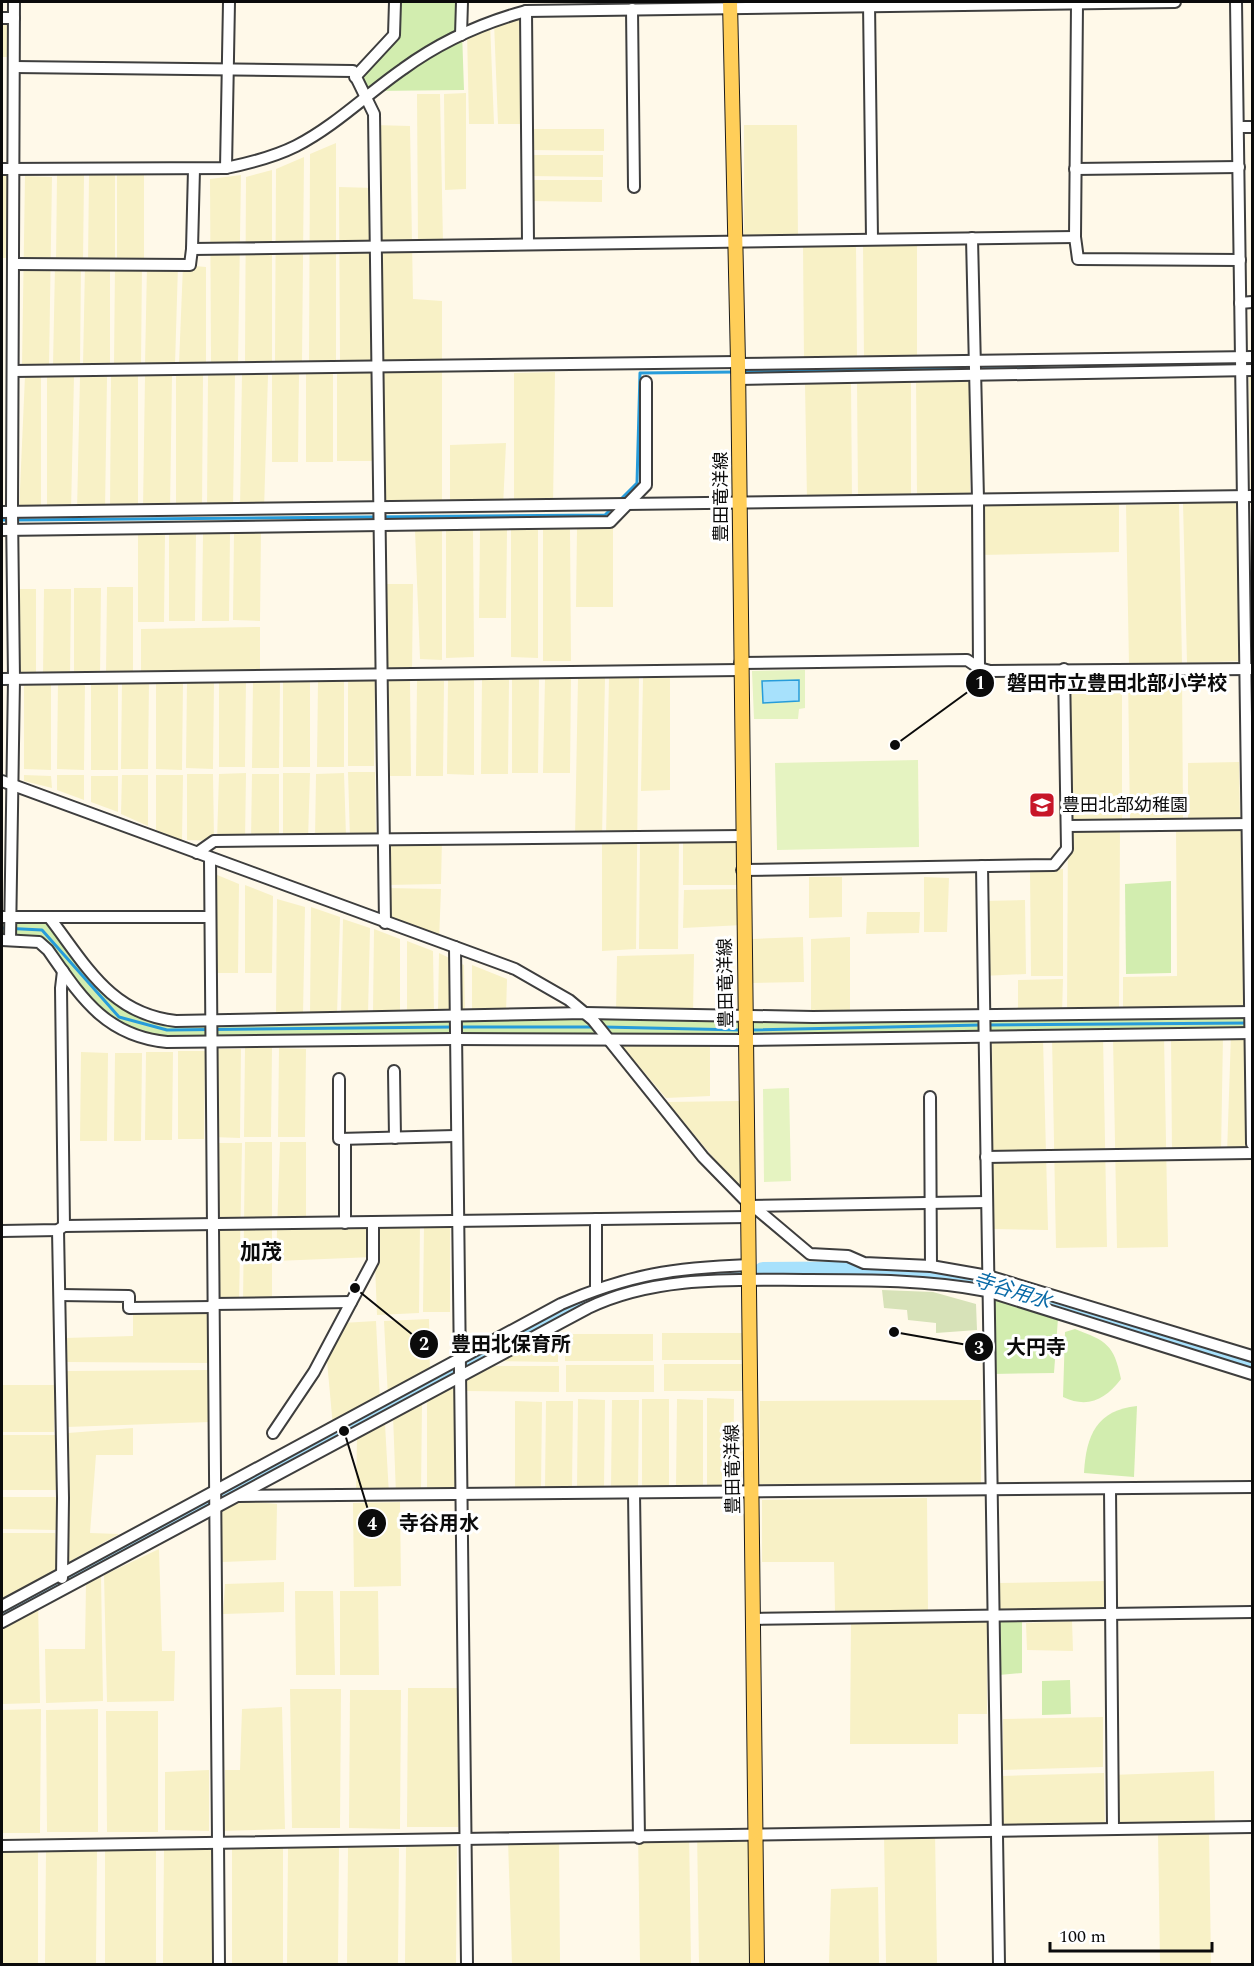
<svg xmlns="http://www.w3.org/2000/svg" width="1254" height="1966" font-family="Spectral,'Noto Sans JP',serif">
  <style>
    .farmland { fill: #f8f1c6 }
    .green { fill: #d2edaf }
    .cemetery { fill: #d7e2b8 }
    .pitch { fill: #e5f3c1 }
    .water { fill: #a7e1fc; stroke: #279cda; stroke-width: 1.5 }
    .lines { fill: none; stroke-linecap: round; stroke-linejoin: round }
    .stream { stroke: #279cda; stroke-width: 3 }
    .river { stroke: #a7e1fc; stroke-width: 20 }
    .minor-casing { stroke: #3e3e3e; stroke-width: 14 }
    .major-casing { stroke: #1c1c1c; stroke-width: 16 }
    .minor { stroke: #fff; stroke-width: 10 }
    .major { stroke: #ffce59; stroke-width: 14 }
    .labels { text-anchor: middle; dominant-baseline: central; stroke-width: 6; stroke-linejoin: round; paint-order: stroke }
    .street-label { font-size: 18px; fill: #0b0b0b; stroke: #fff }
    .poi-label { font-size: 18px; fill: #0b0b0b; stroke: #fff; text-anchor: start }
    .water-label { font-size: 20px; font-style: italic; fill: #096aa7; stroke: #fff }
    .quarter-label { font-size: 21px; font-weight: bold; fill: #0b0b0b; stroke: #fff }
    .leader { fill: none; stroke: #0b0b0b; stroke-width: 2 }
    .callout-dot { fill: #0b0b0b; stroke: #fff; stroke-width: 2 }
    .mark-label { font-size: 18px; text-anchor: middle; font-weight: bold; fill: #fff }
    .callout-label { font-size: 20px; text-anchor: middle; font-weight: bold; fill: #0b0b0b; stroke: #fff; stroke-width: 6; stroke-linejoin: round; paint-order: stroke }
  </style>
  <rect width="100%" height="100%" fill="#fff9e9"/>
  <!-- farmland -->
  <g class="farmland">
    <path d="M523,12L527,124H498L494,22Z"/>
    <rect x="2" y="18" width="12" height="39"/>
    <path d="M490,22L494,124H469L467,31Z"/>
    <path d="M466,93V189L445,190L444,94Z"/>
    <path d="M417,94H440L443,243L418,244Z"/>
    <path d="M374,125L410,126L413,299L442,301V508H379V461H337V372L340,362L339,187L375,188Z"/>
    <path d="M744,125H797L798,241L744,242Z"/>
    <path d="M531,129H604V151L531,150Z"/>
    <path d="M336,143V363H309L310,154Z"/>
    <path d="M530,155H603V177L530,176Z"/>
    <path d="M304,157L302,363L275,362L276,169Z"/>
    <path d="M2,170H9L8,258H2Z"/>
    <path d="M272,170V364L245,363L246,177Z"/>
    <rect x="117" y="174" width="27" height="88"/>
    <path d="M57,175H84L83,263H56Z"/>
    <path d="M89,175H115V263L142,265L141,365H114L115,264L88,263Z"/>
    <path d="M241,175L238,363H211L210,179Z"/>
    <path d="M25,176L52,177L49,366H22Z"/>
    <path d="M529,180H602V202L529,201Z"/>
    <path d="M856,243L857,360H804L803,244Z"/>
    <path d="M863,243H917V359L864,360Z"/>
    <path d="M85,265H110V366H83Z"/>
    <path d="M147,265H178L175,365H145Z"/>
    <path d="M183,265L206,267V364H179Z"/>
    <path d="M55,266H81L80,366H53Z"/>
    <path d="M1249,370H1252V582Z"/>
    <path d="M555,372L553,506H514V373Z"/>
    <path d="M272,373L299,374L298,462H272Z"/>
    <path d="M306,373L333,374V462H306Z"/>
    <path d="M208,374H235L233,510H207Z"/>
    <path d="M242,374L268,375L264,510H240Z"/>
    <path d="M111,375L138,376V511L110,512Z"/>
    <path d="M176,375H203L202,511H176Z"/>
    <path d="M25,376H41V511L19,512Z"/>
    <path d="M47,376H74L71,512H47Z"/>
    <path d="M80,376L107,377L105,512H77Z"/>
    <path d="M145,376H172L170,511H143Z"/>
    <path d="M916,379H970V495L917,496Z"/>
    <path d="M911,381V498H858L857,382Z"/>
    <path d="M851,383L852,500H807L805,384Z"/>
    <path d="M506,443L503,507L450,508V445Z"/>
    <path d="M978,501H1119V552L980,555Z"/>
    <path d="M1237,501L1240,661L1187,663L1183,503Z"/>
    <path d="M1179,504L1182,663L1129,665L1126,505Z"/>
    <path d="M543,527L570,528L571,661H543Z"/>
    <path d="M613,527V607H576L577,528Z"/>
    <path d="M446,529H473L474,657L446,658Z"/>
    <path d="M511,529H538V658L511,657Z"/>
    <path d="M415,530H442V660L420,659Z"/>
    <path d="M480,530H507L506,618H479Z"/>
    <path d="M234,532H261L260,621L233,620Z"/>
    <path d="M169,533H196L195,621H169Z"/>
    <path d="M203,533H230L229,621H202Z"/>
    <path d="M138,534H165L164,622H138Z"/>
    <path d="M386,584H413L412,672H385Z"/>
    <path d="M107,587H133V676H106Z"/>
    <path d="M74,588H101L100,677H74Z"/>
    <path d="M10,589H36V678L9,677Z"/>
    <path d="M44,589H71L70,678H43Z"/>
    <path d="M260,627V677L141,678V629Z"/>
    <path d="M1252,666V1012L1123,1014V977L1177,976L1176,828L1246,827L1243,667Z"/>
    <path d="M1182,671L1183,820L1130,823L1128,673Z"/>
    <path d="M1122,672V820L1070,823L1068,673Z"/>
    <path d="M609,677H639L636,949L602,951V839L575,838L578,678H605L602,838H606Z"/>
    <path d="M348,678H375L374,766H348Z"/>
    <path d="M545,678H571L570,773H543Z"/>
    <path d="M643,678H670V790L641,791Z"/>
    <path d="M219,679H246L245,767H219Z"/>
    <path d="M253,679L280,680L279,768H252Z"/>
    <rect x="283" y="679" width="27" height="88"/>
    <path d="M318,679H344V767H317Z"/>
    <path d="M448,679L474,680V775L447,774Z"/>
    <path d="M512,679H539L538,773H512Z"/>
    <path d="M187,680H214L213,769L186,768Z"/>
    <path d="M383,680H410L411,776H383Z"/>
    <path d="M417,680L444,681L443,776H416Z"/>
    <path d="M482,680H509L508,774H481Z"/>
    <path d="M24,681H51V770L24,769Z"/>
    <path d="M58,681H85L84,770L57,769Z"/>
    <path d="M122,681H149L148,769H121Z"/>
    <path d="M156,681H183L182,770L156,769Z"/>
    <rect x="91" y="682" width="27" height="88"/>
    <path d="M1239,762L1240,822L1188,825V763Z"/>
    <path d="M348,772H375L376,839H350Z"/>
    <path d="M246,773L245,841L217,842L219,774Z"/>
    <path d="M283,773H310L308,840H283Z"/>
    <path d="M344,773L346,837L315,840L316,774Z"/>
    <path d="M187,774H213L214,841L187,840Z"/>
    <path d="M252,774H279V840L251,841Z"/>
    <path d="M24,775L51,776L52,788L24,781Z"/>
    <path d="M57,775H84V800L57,790Z"/>
    <path d="M122,775H148V826L121,814Z"/>
    <path d="M156,775H183L182,841L156,830Z"/>
    <path d="M91,776H118V812L91,802Z"/>
    <path d="M1068,826H1120L1119,1014L1067,1013Z"/>
    <path d="M742,836V885H683V837Z"/>
    <path d="M442,838L441,884L385,885L384,839Z"/>
    <path d="M640,838H679L678,949H639Z"/>
    <path d="M1063,869V976H1031L1030,871Z"/>
    <path d="M210,872L239,884L238,973H212Z"/>
    <path d="M809,877H842V917L809,918Z"/>
    <path d="M924,877L949,878L947,932H924Z"/>
    <path d="M245,885L273,896L272,973H245Z"/>
    <path d="M385,888L441,889L439,941L385,923Z"/>
    <path d="M742,889L743,925L683,928L684,890Z"/>
    <path d="M277,899L305,907L303,1015H276Z"/>
    <path d="M1025,900L1026,974L983,976L982,901Z"/>
    <path d="M311,907L340,917L337,1015H310Z"/>
    <path d="M867,912H920L919,933L866,934Z"/>
    <path d="M343,919L370,928L368,1014H341Z"/>
    <path d="M374,929L400,939V1013H373Z"/>
    <path d="M803,937L804,982L752,983V939Z"/>
    <path d="M850,937V1015H811V939Z"/>
    <path d="M407,941L433,951L434,1013H407Z"/>
    <path d="M439,953L464,965L465,1013L438,1012Z"/>
    <path d="M694,954L693,1015L616,1014L617,956Z"/>
    <path d="M472,965L507,979L506,1013H472Z"/>
    <path d="M1063,979L1062,1014L1018,1015V980Z"/>
    <path d="M1252,1033V1153L1227,1154L1231,1034Z"/>
    <path d="M1103,1035L1107,1247L1056,1248L1052,1036Z"/>
    <path d="M1223,1035L1221,1154H1172L1171,1036Z"/>
    <path d="M1164,1036L1168,1247L1117,1248L1113,1037Z"/>
    <path d="M1043,1038L1048,1230L993,1229L992,1039Z"/>
    <path d="M710,1040V1096L666,1098L621,1045Z"/>
    <path d="M245,1048H272L271,1137H244Z"/>
    <path d="M279,1048L306,1049L305,1137H278Z"/>
    <path d="M214,1049H241L240,1138L213,1137Z"/>
    <path d="M178,1051H205L204,1139H178Z"/>
    <path d="M81,1052L108,1053L107,1141H80Z"/>
    <path d="M146,1052H173L172,1140H145Z"/>
    <path d="M115,1053H142L141,1141H114Z"/>
    <path d="M739,1101L741,1191L667,1102Z"/>
    <path d="M245,1142H272V1303L243,1304Z"/>
    <path d="M280,1142H306V1223L420,1224L419,1313L377,1315L374,1240L373,1257L276,1261Z"/>
    <path d="M215,1143H242L239,1304H213Z"/>
    <path d="M424,1223H450V1312H423Z"/>
    <path d="M209,1312V1363L67,1362L65,1338L133,1336V1314Z"/>
    <path d="M429,1319L430,1375L388,1398L384,1321Z"/>
    <path d="M376,1321L380,1402L333,1427L326,1350L342,1323Z"/>
    <rect x="662" y="1333" width="88" height="27"/>
    <rect x="565" y="1334" width="88" height="27"/>
    <path d="M548,1335H558V1362L488,1361Z"/>
    <rect x="664" y="1364" width="88" height="27"/>
    <rect x="566" y="1365" width="88" height="27"/>
    <path d="M486,1366H559V1392L466,1391V1378Z"/>
    <path d="M211,1370L210,1422L66,1427L67,1371Z"/>
    <path d="M2,1385H55L54,1432H2Z"/>
    <path d="M455,1386L458,1492L427,1493V1398Z"/>
    <path d="M707,1398L734,1399L733,1487H707Z"/>
    <path d="M578,1399L605,1400L604,1488H577Z"/>
    <rect x="642" y="1399" width="27" height="89"/>
    <path d="M677,1399L703,1400V1488H676Z"/>
    <path d="M612,1400H639L638,1489H611Z"/>
    <path d="M981,1400V1483L760,1484V1401Z"/>
    <path d="M515,1401L542,1402L541,1490H515Z"/>
    <path d="M546,1401H573L572,1489H545Z"/>
    <path d="M422,1403L421,1493L396,1495L393,1415Z"/>
    <path d="M385,1424L389,1495L356,1494L357,1437Z"/>
    <path d="M133,1428V1455H96L90,1533L119,1534L67,1563L68,1433Z"/>
    <rect x="2" y="1435" width="55" height="55"/>
    <path d="M2,1497H56V1530L2,1529Z"/>
    <path d="M927,1498L928,1611L835,1612L834,1562H762V1500Z"/>
    <path d="M237,1500L277,1504L276,1560L222,1562L220,1513Z"/>
    <path d="M400,1502L401,1586L354,1587L353,1503Z"/>
    <path d="M2,1533H55L57,1570L2,1599Z"/>
    <path d="M159,1549L162,1651H175L174,1701L107,1702L104,1575Z"/>
    <path d="M101,1576L103,1701L46,1703L45,1649H85L86,1583Z"/>
    <path d="M1106,1581L1105,1608L998,1612V1583Z"/>
    <path d="M284,1582V1612L223,1614L225,1584Z"/>
    <path d="M295,1591H333L335,1675H296Z"/>
    <path d="M340,1591H378L379,1675H340Z"/>
    <path d="M38,1601L40,1703L2,1704V1622Z"/>
    <path d="M1072,1621L1073,1651L1027,1650L1026,1623Z"/>
    <path d="M851,1622H987V1714H958V1744H850Z"/>
    <path d="M408,1688H459L458,1827H407Z"/>
    <path d="M290,1689H341L340,1828H292Z"/>
    <path d="M350,1690H401L400,1829L349,1828Z"/>
    <path d="M282,1707L285,1829L224,1831L225,1770H240L242,1709Z"/>
    <path d="M41,1709L40,1833H2V1710Z"/>
    <path d="M98,1709V1832H47L46,1710Z"/>
    <path d="M106,1711H158V1832H107Z"/>
    <path d="M1103,1717V1767L1003,1770V1719Z"/>
    <path d="M209,1770V1831L165,1830V1772Z"/>
    <path d="M1214,1771L1215,1826H1112V1775Z"/>
    <path d="M1104,1773L1105,1828H1003L1002,1776Z"/>
    <path d="M748,1828L750,1964H699L697,1829Z"/>
    <path d="M638,1831H689L691,1964H640Z"/>
    <path d="M1209,1831L1211,1964H1160L1158,1832Z"/>
    <path d="M935,1832L937,1964H886L884,1833Z"/>
    <path d="M508,1840L559,1841L560,1964H512Z"/>
    <path d="M406,1846H457L456,1964H405Z"/>
    <path d="M288,1847H339L338,1964H287Z"/>
    <path d="M348,1847L399,1848L398,1964H347Z"/>
    <rect x="232" y="1848" width="51" height="116"/>
    <path d="M164,1849L215,1850L214,1964H163Z"/>
    <path d="M46,1851H97L96,1964H45Z"/>
    <rect x="105" y="1851" width="51" height="113"/>
    <rect x="2" y="1852" width="36" height="112"/>
    <path d="M878,1887L879,1964H829L831,1889Z"/>
  </g>
  <!-- green -->
  <g class="green">
    <path d="M396,2H461L464,90L373,91L364,98L355,77L399,32Z"/>
    <path d="M1171,881V973L1126,974L1125,884Z"/>
    <path d="M49,917L79,957L140,1013L176,1021L1250,1012L1251,1033L143,1040L99,1014L39,942H2V918Z"/>
    <path d="M749,1265L924,1268L971,1275L1252,1358V1374L987,1291L825,1280L642,1289L580,1312L2,1622V1606L582,1295L647,1274Z"/>
    <path d="M991,1296L1058,1318L1054,1373L992,1374Z"/>
    <path d="M1075,1329C1106,1341 1114,1344 1121,1379C1106,1399 1088,1409 1063,1397L1065,1332Z"/>
    <path d="M1137,1406L1134,1477L1084,1473C1086,1435 1097,1410 1137,1406Z"/>
    <path d="M1000,1622H1022V1673L999,1675Z"/>
    <path d="M1070,1680L1071,1714L1042,1715V1681Z"/>
  </g>
  <!-- cemetery -->
  <path class="cemetery" d="M882,1290L933,1292L976,1304L977,1330L936,1333V1323L908,1320L907,1310L884,1308Z"/>
  <!-- pitch -->
  <g class="pitch">
    <path d="M805,670V708L799,709L798,719H754L752,671Z"/>
    <path d="M918,760L919,847L777,850L775,763Z"/>
    <path d="M789,1088L791,1181L764,1182L763,1089Z"/>
  </g>
  <!-- water -->
  <path class="water" d="M799,680V701L763,703L762,681Z"/>
  <g class="lines">
    <!-- stream -->
    <g class="stream">
      <path d="M1242,365L1252,364"/>
      <path d="M978,369L1089,368"/>
      <path d="M741,372L972,369"/>
      <path d="M619,501L637,483L640,373L735,372"/>
      <path d="M2,520H9"/>
      <path d="M16,520L605,515L612,508"/>
      <path d="M2,928L42,930L119,1017L167,1030L453,1027"/>
      <path d="M987,1025L1248,1023"/>
      <path d="M459,1027H594"/>
      <path d="M603,1027L741,1030"/>
      <path d="M750,1030L981,1025"/>
    </g>
    <!-- river -->
    <g class="river">
      <path d="M763,1272L892,1271L963,1276L1252,1363"/>
      <path d="M2,1612L571,1307C624,1283 680,1274 737,1273"/>
    </g>
    <defs>
      <g id="minor">
        <path d="M1236,2L1252,1144"/>
        <path d="M869,3L872,239"/>
        <path d="M1077,4L1075,237L1078,259L1240,260"/>
        <path d="M632,9L634,187"/>
        <path d="M526,11L528,243"/>
        <path d="M2,18H14"/>
        <path d="M461,35L462,2"/>
        <path d="M14,67L353,71L374,114L385,923"/>
        <path d="M355,77L394,35L395,2"/>
        <path d="M1239,127H1252"/>
        <path d="M226,168L229,2"/>
        <path d="M2,169L226,168C250,163 274,157 296,146C335,126 367,94 403,69C440,42 482,23 526,11L1175,2"/>
        <path d="M194,169L192,249L1075,237"/>
        <path d="M1075,169L1239,167"/>
        <path d="M972,238L978,499L979,668"/>
        <path d="M14,264L190,265L192,249"/>
        <path d="M1240,303L1252,302"/>
        <path d="M738,364L1252,357"/>
        <path d="M13,371L738,362"/>
        <path d="M738,379L1252,370"/>
        <path d="M2,512L1252,496"/>
        <path d="M2,530L610,522L646,485V382"/>
        <path d="M740,663L967,660L979,668L990,671L1252,669"/>
        <path d="M2,679L740,670"/>
        <path d="M2,781L515,969L569,1000L593,1020L703,1157L747,1202"/>
        <path d="M1068,826L1252,824"/>
        <path d="M197,853L214,841L742,836"/>
        <path d="M210,859L219,1964"/>
        <path d="M982,866L999,1964"/>
        <path d="M742,870L1054,865L1067,849L1064,669"/>
        <path d="M2,917H210"/>
        <path d="M49,917C86,965 110,1014 176,1021L585,1013L813,1017L1252,1012"/>
        <path d="M2,940L39,942L48,950C81,997 105,1036 167,1042L454,1039L745,1040L1252,1033"/>
        <path d="M10,940L14,679L12,512L14,2"/>
        <path d="M455,947L467,1964"/>
        <path d="M63,971L61,988L64,1226"/>
        <path d="M394,1071L395,1138"/>
        <path d="M339,1079V1139L455,1136"/>
        <path d="M930,1097L931,1266"/>
        <path d="M986,1157L1252,1153"/>
        <path d="M750,1206L987,1202"/>
        <path d="M753,1206L810,1254L848,1256L864,1263L931,1266L988,1276L1252,1356"/>
        <path d="M596,1219V1289"/>
        <path d="M345,1223V1139"/>
        <path d="M58,1230L63,1498L62,1578"/>
        <path d="M2,1231L58,1230L64,1226L748,1217"/>
        <path d="M60,1295L129,1296V1308L213,1307"/>
        <path d="M213,1304L351,1302"/>
        <path d="M273,1433L314,1372L373,1261V1222"/>
        <path d="M1110,1489L1113,1827"/>
        <path d="M634,1493L639,1838"/>
        <path d="M239,1496L1252,1487"/>
        <path d="M2,1606L561,1304C630,1274 674,1268 749,1265"/>
        <path d="M752,1619L1252,1612"/>
        <path d="M2,1622L588,1308C657,1275 735,1280 809,1280C869,1280 928,1280 987,1291L1252,1374"/>
        <path d="M2,1846L1252,1827"/>
      </g>
      <path id="major" d="M730,2L738,362L757,1964"/>
    </defs>
    <!-- minor casing -->
    <use href="#minor" class="minor-casing"/>
    <!-- major casing -->
    <use href="#major" class="major-casing"/>
    <!-- minor -->
    <use href="#minor" class="minor"/>
    <!-- major -->
    <use href="#major" class="major"/>
  </g>
  <!-- icons -->
  <defs>
    <symbol id="school-square" viewBox="-11 -11 22 22"><rect x="-9" y="-9" width="18" height="18" rx="4" fill="#c71628" stroke="#fff"/><path d="M0-5L7-2L0 1L-7-2ZM-4 1L0 2.5L4 1V4Q0 6-4 4Z" fill="#fff"/></symbol>
  </defs>
  <g fill-rule="evenodd">
    <use href="#school-square" x="1027" y="790" width="30" height="30"/>
  </g>
  <g class="labels">
    <!-- street labels -->
    <g class="street-label">
      <text transform="translate(721 497) rotate(-90)">豊田竜洋線</text>
      <text transform="translate(726 983) rotate(-91)">豊田竜洋線</text>
      <text transform="translate(733 1469) rotate(-91)">豊田竜洋線</text>
    </g>
    <!-- poi labels -->
    <g class="poi-label">
      <text x="1062" y="805">豊田北部幼稚園</text>
    </g>
    <!-- water labels -->
    <g class="water-label">
      <text transform="translate(1012 1291) rotate(17)">寺谷用水</text>
    </g>
    <!-- quarter labels -->
    <g class="quarter-label">
      <text x="261" y="1253">加茂</text>
    </g>
  </g>
  <!-- callouts -->
  <path class="leader" d="M895 745L980 683M355 1288L424 1344M894 1332L979 1347M344 1431L372 1523"/>
  <g class="callout-dot">
    <circle cx="895" cy="745" r="6"/>
    <circle cx="355" cy="1288" r="6"/>
    <circle cx="894" cy="1332" r="6"/>
    <circle cx="344" cy="1431" r="6"/>
    <circle cx="980" cy="683" r="15"/>
    <circle cx="424" cy="1344" r="15"/>
    <circle cx="979" cy="1347" r="15"/>
    <circle cx="372" cy="1523" r="15"/>
  </g>
  <g class="mark-label">
    <text x="980" y="689">1</text>
    <text x="424" y="1350">2</text>
    <text x="979" y="1354">3</text>
    <text x="372" y="1530">4</text>
  </g>
  <g class="callout-label">
    <text x="1117" y="690">磐田市立豊田北部小学校</text>
    <text x="511" y="1351">豊田北保育所</text>
    <text x="1036" y="1354">大円寺</text>
    <text x="439" y="1530">寺谷用水</text>
  </g>
  <!-- border -->
  <rect width="1254" height="1966" fill="none" stroke="#0b0b0b" stroke-width="6"/>
  <!-- scale -->
  <path d="M1050 1942v9h162v-9" fill="none" stroke="#0b0b0b" stroke-width="3"/>
  <text x="1059" y="1942" font-size="18" fill="#0b0b0b" stroke="#ffffff" stroke-width="4.5" paint-order="stroke">100 m</text>
</svg>
